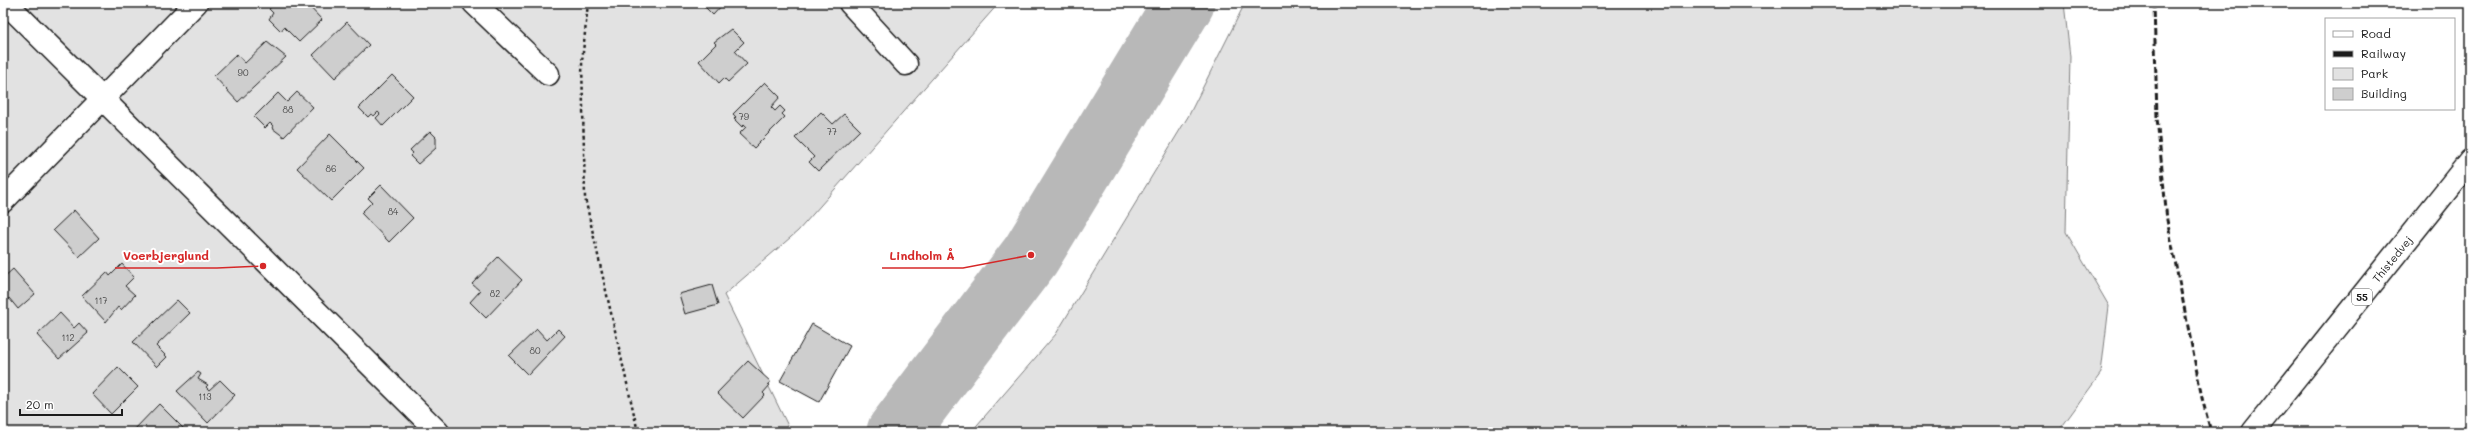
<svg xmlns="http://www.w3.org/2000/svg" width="2473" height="435" font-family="Mali,sans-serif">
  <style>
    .green { fill: #e2e2e2; stroke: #7f7f7f }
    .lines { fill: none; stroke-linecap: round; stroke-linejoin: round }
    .river { stroke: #b8b8b8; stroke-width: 61 }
    .building { fill: #cecece; stroke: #1c1c1c }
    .minor-casing { stroke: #1c1c1c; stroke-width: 25 }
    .major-casing { stroke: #1c1c1c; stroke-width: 25 }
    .path { stroke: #1c1c1c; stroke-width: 2.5; stroke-dasharray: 3 3; stroke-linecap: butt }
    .minor { stroke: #fff; stroke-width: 22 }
    .major { stroke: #fff; stroke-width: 22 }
    .rail { stroke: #1c1c1c; stroke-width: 3; stroke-dasharray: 6 3; stroke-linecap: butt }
    .labels { text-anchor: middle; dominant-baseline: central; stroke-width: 4; stroke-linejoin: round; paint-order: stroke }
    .number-label { font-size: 9px; fill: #484848 }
    .shield { fill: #fff; stroke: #606060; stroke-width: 1 }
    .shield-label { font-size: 10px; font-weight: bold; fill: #1c1c1c }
    .street-label { font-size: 11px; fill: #1c1c1c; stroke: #fff }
    .leader { fill: none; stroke: #d62828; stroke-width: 1.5 }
    .callout-dot { fill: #d62828; stroke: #fff; stroke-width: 1.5 }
    .callout-label { font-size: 12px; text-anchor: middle; font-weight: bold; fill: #d62828; stroke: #fff; stroke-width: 4; stroke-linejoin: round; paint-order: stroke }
  </style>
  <rect width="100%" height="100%" fill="#fff"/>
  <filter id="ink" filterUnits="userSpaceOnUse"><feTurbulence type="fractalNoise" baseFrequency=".025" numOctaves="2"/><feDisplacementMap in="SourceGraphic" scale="8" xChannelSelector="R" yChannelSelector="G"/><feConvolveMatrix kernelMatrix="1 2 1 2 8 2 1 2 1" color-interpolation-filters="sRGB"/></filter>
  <g filter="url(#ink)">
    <!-- green -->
    <g class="green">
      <path d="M3,3H999L798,231L724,295L791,432H3Z"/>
      <path d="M1245,3H2064L2070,57L2066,232L2109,306L2101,373L2058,432H971L1056,334L1189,115Z"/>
    </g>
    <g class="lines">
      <!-- river -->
      <path class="river" d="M897,432L1031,255L1184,3"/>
    </g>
    <!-- building -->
    <g class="building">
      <path d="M275,3H306L322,20L299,42L284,27L281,31L269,19L273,13L269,9Z"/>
      <path d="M701,3H724L713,15Z"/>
      <path d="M347,22L369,45L335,78L313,55Z"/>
      <path d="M731,29L744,42L735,51L747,64L728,82L724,78L719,83L699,61L716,44L714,42Z"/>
      <path d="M267,42L286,57L238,102L214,76L237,54L245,63Z"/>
      <path d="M392,75L413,96L383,126L376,118L380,114L378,112L374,116L371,114L368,117L359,108Z"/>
      <path d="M765,82L780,97L771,107L775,111L780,106L785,111L782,114L785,117L754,148L739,134L746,127L744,125L742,127L734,119L736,117L733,114Z"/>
      <path d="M297,92L313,107L284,137L272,128L273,126L270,123L265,128L254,117L278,93L287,102Z"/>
      <path d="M821,112L833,124L844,114L860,130L818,171L809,162L814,157L795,138Z"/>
      <path d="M430,131L436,137V148L418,164L410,156L413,153L410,150Z"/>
      <path d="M330,134L364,168L331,201L297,168Z"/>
      <path d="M381,185L413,218L389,242L361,213L372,202L368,198Z"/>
      <path d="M74,210L99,238L79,257L53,230Z"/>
      <path d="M498,257L522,280L486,318L470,302L480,291L472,284Z"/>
      <path d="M122,264L134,277L125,286L135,295L121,310L118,307L106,322L82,296L107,272L110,276Z"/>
      <path d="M13,269L35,294L18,309L9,298L3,307V278Z"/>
      <path d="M712,285L718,305L685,314L679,294Z"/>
      <path d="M177,300L190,313L156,346L167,357L157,367L133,342Z"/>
      <path d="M60,313L74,328L79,323L88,333L59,359L37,335Z"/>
      <path d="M812,324L850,346L819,402L780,381Z"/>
      <path d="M537,329L547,340L558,329L565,336L528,375L509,356Z"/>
      <path d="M748,361L771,382L768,384L770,385L763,393L765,395L743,418L717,393Z"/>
      <path d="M118,367L138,387L111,414L92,394Z"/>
      <path d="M198,372L201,374L198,379L208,385L206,387L209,390L220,380L235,395L208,423L177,391Z"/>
      <path d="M159,404L187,432H132Z"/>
    </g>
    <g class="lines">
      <defs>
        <g id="minor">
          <path d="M6,3L438,432"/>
          <path d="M474,3L548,74"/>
          <path d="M850,3L906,64"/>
          <path d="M3,201L196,3"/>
        </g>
        <path id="major" d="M2253,432L2470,161"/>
      </defs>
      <!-- minor casing -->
      <use href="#minor" class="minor-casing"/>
      <!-- major casing -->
      <use href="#major" class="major-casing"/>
      <!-- path -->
      <path class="path" d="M588,3L582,62L585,198L638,432"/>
      <!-- minor -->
      <use href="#minor" class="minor"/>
      <!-- major -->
      <use href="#major" class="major"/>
      <!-- rail -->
      <path class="rail" d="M2154,3L2157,118L2167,220L2202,398L2211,432"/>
    </g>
  </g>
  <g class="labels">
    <!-- number labels -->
    <g class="number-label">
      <text x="243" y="72">90</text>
      <text x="288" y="109">88</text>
      <text x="744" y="116">79</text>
      <text x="832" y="131">77</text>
      <text x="331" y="168">86</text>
      <text x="393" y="211">84</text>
      <text x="495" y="293">82</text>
      <text x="101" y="300">117</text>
      <text x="68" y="337">112</text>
      <text x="535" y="350">80</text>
      <text x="205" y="396">113</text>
    </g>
    <!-- shield labels -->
    <rect class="shield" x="2352" y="289" width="20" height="16" rx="3"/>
    <g class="shield-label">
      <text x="2362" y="297">55</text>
    </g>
    <!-- street labels -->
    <g class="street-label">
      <text transform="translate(2392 259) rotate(-51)">Thistedvej</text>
    </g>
  </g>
  <!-- callouts -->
  <path class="leader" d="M1031 255L963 268H882M263 266L217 268H115"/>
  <g class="callout-dot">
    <circle cx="1031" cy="255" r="4"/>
    <circle cx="263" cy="266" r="4"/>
  </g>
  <g class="callout-label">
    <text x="922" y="260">Lindholm Å</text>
    <text x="166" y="260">Voerbjerglund</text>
  </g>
  <!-- margin -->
  <rect width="2473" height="435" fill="none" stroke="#fff" stroke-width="16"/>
  <rect x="8" y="8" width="2457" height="419" fill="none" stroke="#1c1c1c" stroke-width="1.5" filter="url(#ink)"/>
  <!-- legend -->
  <rect x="2325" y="18" width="130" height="92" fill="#ffffff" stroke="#a4a4a4"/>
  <rect x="2333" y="31" width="20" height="6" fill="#ffffff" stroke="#a4a4a4"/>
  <text x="2361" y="38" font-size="12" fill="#1c1c1c">Road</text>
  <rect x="2333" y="51" width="20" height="6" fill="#1c1c1c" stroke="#a4a4a4"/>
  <text x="2361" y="58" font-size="12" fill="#1c1c1c">Railway</text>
  <rect x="2333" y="68" width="20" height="12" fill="#e2e2e2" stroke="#a4a4a4"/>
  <text x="2361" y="78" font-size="12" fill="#1c1c1c">Park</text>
  <rect x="2333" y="88" width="20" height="12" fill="#cecece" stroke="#a4a4a4"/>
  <text x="2361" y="98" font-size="12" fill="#1c1c1c">Building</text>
  <!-- scale -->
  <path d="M20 409v6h102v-6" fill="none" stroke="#1c1c1c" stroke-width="2"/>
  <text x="26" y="409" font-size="12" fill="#1c1c1c" stroke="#ffffff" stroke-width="3" paint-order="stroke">20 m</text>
</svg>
